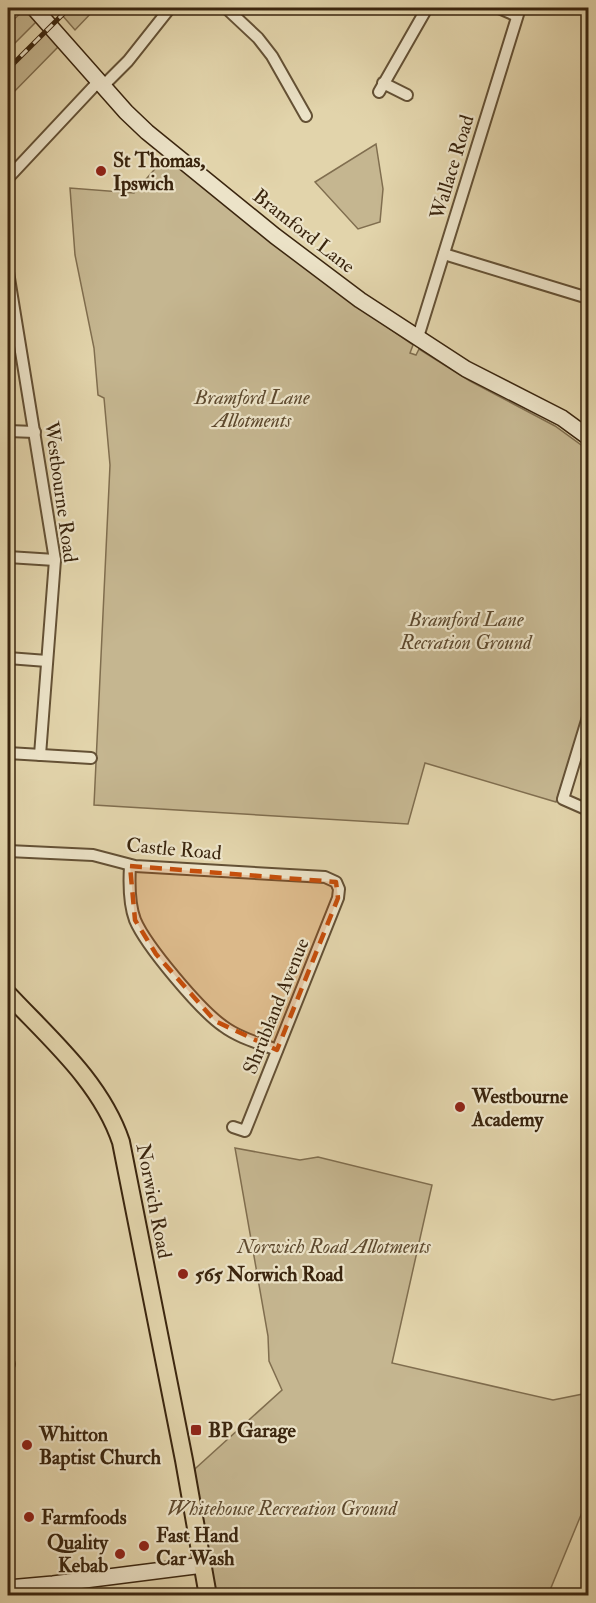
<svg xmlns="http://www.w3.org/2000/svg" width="596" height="1603" font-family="'IM FELL Double Pica',serif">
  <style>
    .green { fill: #c5b690; stroke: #806e4f; stroke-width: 1.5 }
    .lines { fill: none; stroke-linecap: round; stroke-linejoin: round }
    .street-casing { stroke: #645135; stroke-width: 14 }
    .secondary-casing { stroke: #3a250e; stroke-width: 18 }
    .primary-casing { stroke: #3a250e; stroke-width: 20 }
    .street { stroke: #ece3c8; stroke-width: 10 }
    .secondary { stroke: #ece3c8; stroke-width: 15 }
    .primary { stroke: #e2d4ab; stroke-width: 16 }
    .rail-casing { stroke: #3a250e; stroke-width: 5 }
    .rail { stroke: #ece3c8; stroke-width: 3; stroke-dasharray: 9; stroke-linecap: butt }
    .marked { fill: #c54f0c; fill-opacity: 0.2; stroke: #c54f0c; stroke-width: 4.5; stroke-dasharray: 12 8; stroke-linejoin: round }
    .poi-dot { fill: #8f2418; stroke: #ece3c8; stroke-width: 2 }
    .labels { text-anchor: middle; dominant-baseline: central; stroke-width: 4.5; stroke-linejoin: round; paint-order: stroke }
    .poi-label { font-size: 20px; font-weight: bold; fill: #3a250e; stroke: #ece3c8; text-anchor: start }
    .street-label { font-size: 20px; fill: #3a250e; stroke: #ece3c8 }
    .park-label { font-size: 20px; font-style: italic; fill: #5d492e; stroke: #ece3c8 }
  </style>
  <rect width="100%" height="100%" fill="#e2d4ab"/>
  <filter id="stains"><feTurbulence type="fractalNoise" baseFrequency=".00333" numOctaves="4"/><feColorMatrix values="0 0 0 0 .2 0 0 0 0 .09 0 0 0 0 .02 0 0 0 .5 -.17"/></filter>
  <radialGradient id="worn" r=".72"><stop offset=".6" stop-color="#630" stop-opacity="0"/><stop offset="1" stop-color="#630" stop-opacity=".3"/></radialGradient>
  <!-- green -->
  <g class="green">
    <path d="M26,8L37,21L8,50V25Z"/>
    <path d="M70,8H96L75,30L62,15Z"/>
    <path d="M46,31L59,46L8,98V68Z"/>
    <path d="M376,144L383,189L380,222L358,229L315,182Z"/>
    <path d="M167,155L351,302L413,345L410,353L416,355L419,349L470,381L555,426L588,450V700L556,802L425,763L408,824L94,805L110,465L104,398L98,395L94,348L75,255L70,188L134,193Z"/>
    <path d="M235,1148L300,1160L318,1157L432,1185L392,1363L553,1400L588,1393V1498L548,1595H467L453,1589L446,1596L208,1595L186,1477L282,1390L269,1361L268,1336Z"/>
  </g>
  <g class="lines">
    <defs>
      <g id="street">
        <path d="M226,8L258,38L272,56L306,116"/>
        <path d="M499,8L517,16"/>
        <path d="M8,12L13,8"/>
        <path d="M383,83L407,95"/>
        <path d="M102,87L128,61L170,8"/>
        <path d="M379,92L427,8"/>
        <path d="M8,178L98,82"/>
        <path d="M444,254L588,298"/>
        <path d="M8,272L55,560L40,755"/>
        <path d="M418,337L520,8"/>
        <path d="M8,431L35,432"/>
        <path d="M8,557L55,560"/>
        <path d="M8,658L47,661"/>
        <path d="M588,717L563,799L588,810"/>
        <path d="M8,753L91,758"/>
        <path d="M8,851L93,855L135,866L325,877L336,882L339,889L338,898L245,1131L233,1127"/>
        <path d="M130,866C129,883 129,904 135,920C146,946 200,1010 223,1026C239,1038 259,1043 277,1050"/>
        <path d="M8,1365L9,1364"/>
      </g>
      <g id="secondary">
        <path d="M34,8L126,112L147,132L275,236L360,300L466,369L562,418L588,437"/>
        <path d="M8,1588L53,1584L203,1565"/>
      </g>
      <path id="primary" d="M8,994C49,1038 101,1082 121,1142L184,1460L208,1596"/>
    </defs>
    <!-- street casing -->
    <use href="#street" class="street-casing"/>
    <!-- secondary casing -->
    <use href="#secondary" class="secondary-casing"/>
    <!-- primary casing -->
    <use href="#primary" class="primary-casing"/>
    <!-- street -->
    <use href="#street" class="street"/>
    <!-- secondary -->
    <use href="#secondary" class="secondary"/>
    <!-- primary -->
    <use href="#primary" class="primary"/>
    <defs>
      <path id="rail" d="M8,69L69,8"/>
    </defs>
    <!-- rail casing -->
    <use href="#rail" class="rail-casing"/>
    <!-- rail -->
    <use href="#rail" class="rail"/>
  </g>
  <!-- marked area -->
  <path class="marked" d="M130,866L336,882L338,898L277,1050L215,1021L156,954L135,920Z"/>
  <!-- markers -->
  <g class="poi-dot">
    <circle cx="101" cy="171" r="6"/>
    <circle cx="460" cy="1107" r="6"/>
    <circle cx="183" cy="1274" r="6"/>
    <rect x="190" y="1424" width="12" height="12" rx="3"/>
    <circle cx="27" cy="1445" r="6"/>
    <circle cx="29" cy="1517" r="6"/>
    <circle cx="144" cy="1546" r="6"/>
    <circle cx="120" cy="1554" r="6"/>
  </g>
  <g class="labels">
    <!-- poi labels -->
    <g class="poi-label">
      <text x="113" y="160">St Thomas,<tspan x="113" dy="23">Ipswich</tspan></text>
      <text x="472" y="1096">Westbourne<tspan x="472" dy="23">Academy</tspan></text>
      <text x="195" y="1274">565 Norwich Road</text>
      <text x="208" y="1430">BP Garage</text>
      <text x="39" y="1434">Whitton<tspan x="39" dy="23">Baptist Church</tspan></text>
      <text x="41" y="1517">Farmfoods</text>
      <text x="156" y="1535">Fast Hand<tspan x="156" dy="23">Car Wash</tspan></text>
      <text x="108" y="1542" text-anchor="end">Quality<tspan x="108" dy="23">Kebab</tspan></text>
    </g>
    <!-- street labels -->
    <g class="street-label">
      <text transform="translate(452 167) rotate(-73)">Wallace Road</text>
      <text transform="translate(304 231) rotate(38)">Bramford Lane</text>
      <text transform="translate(61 492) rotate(82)">Westbourne Road</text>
      <text transform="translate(174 849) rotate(5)">Castle Road</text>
      <text transform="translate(276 1006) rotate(-68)">Shrubland Avenue</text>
      <text transform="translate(154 1201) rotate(79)">Norwich Road</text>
    </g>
    <!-- park labels -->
    <g class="park-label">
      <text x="252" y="397">Bramford Lane<tspan x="252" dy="23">Allotments</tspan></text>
      <text x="466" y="619">Bramford Lane<tspan x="466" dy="23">Recration Ground</tspan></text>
      <text x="334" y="1246">Norwich Road Allotments</text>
      <text x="282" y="1508">Whitehouse Recreation Ground</text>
    </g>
  </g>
  <!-- margin -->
  <rect width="596" height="1603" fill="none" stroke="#e2d4ab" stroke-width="30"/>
  <rect x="9" y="9" width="578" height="1585" fill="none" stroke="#3a250e" stroke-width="3"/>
  <rect x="15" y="15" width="566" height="1573" fill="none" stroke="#3a250e" stroke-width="1.5"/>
  <rect width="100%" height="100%" filter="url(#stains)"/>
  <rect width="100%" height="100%" fill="url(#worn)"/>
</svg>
